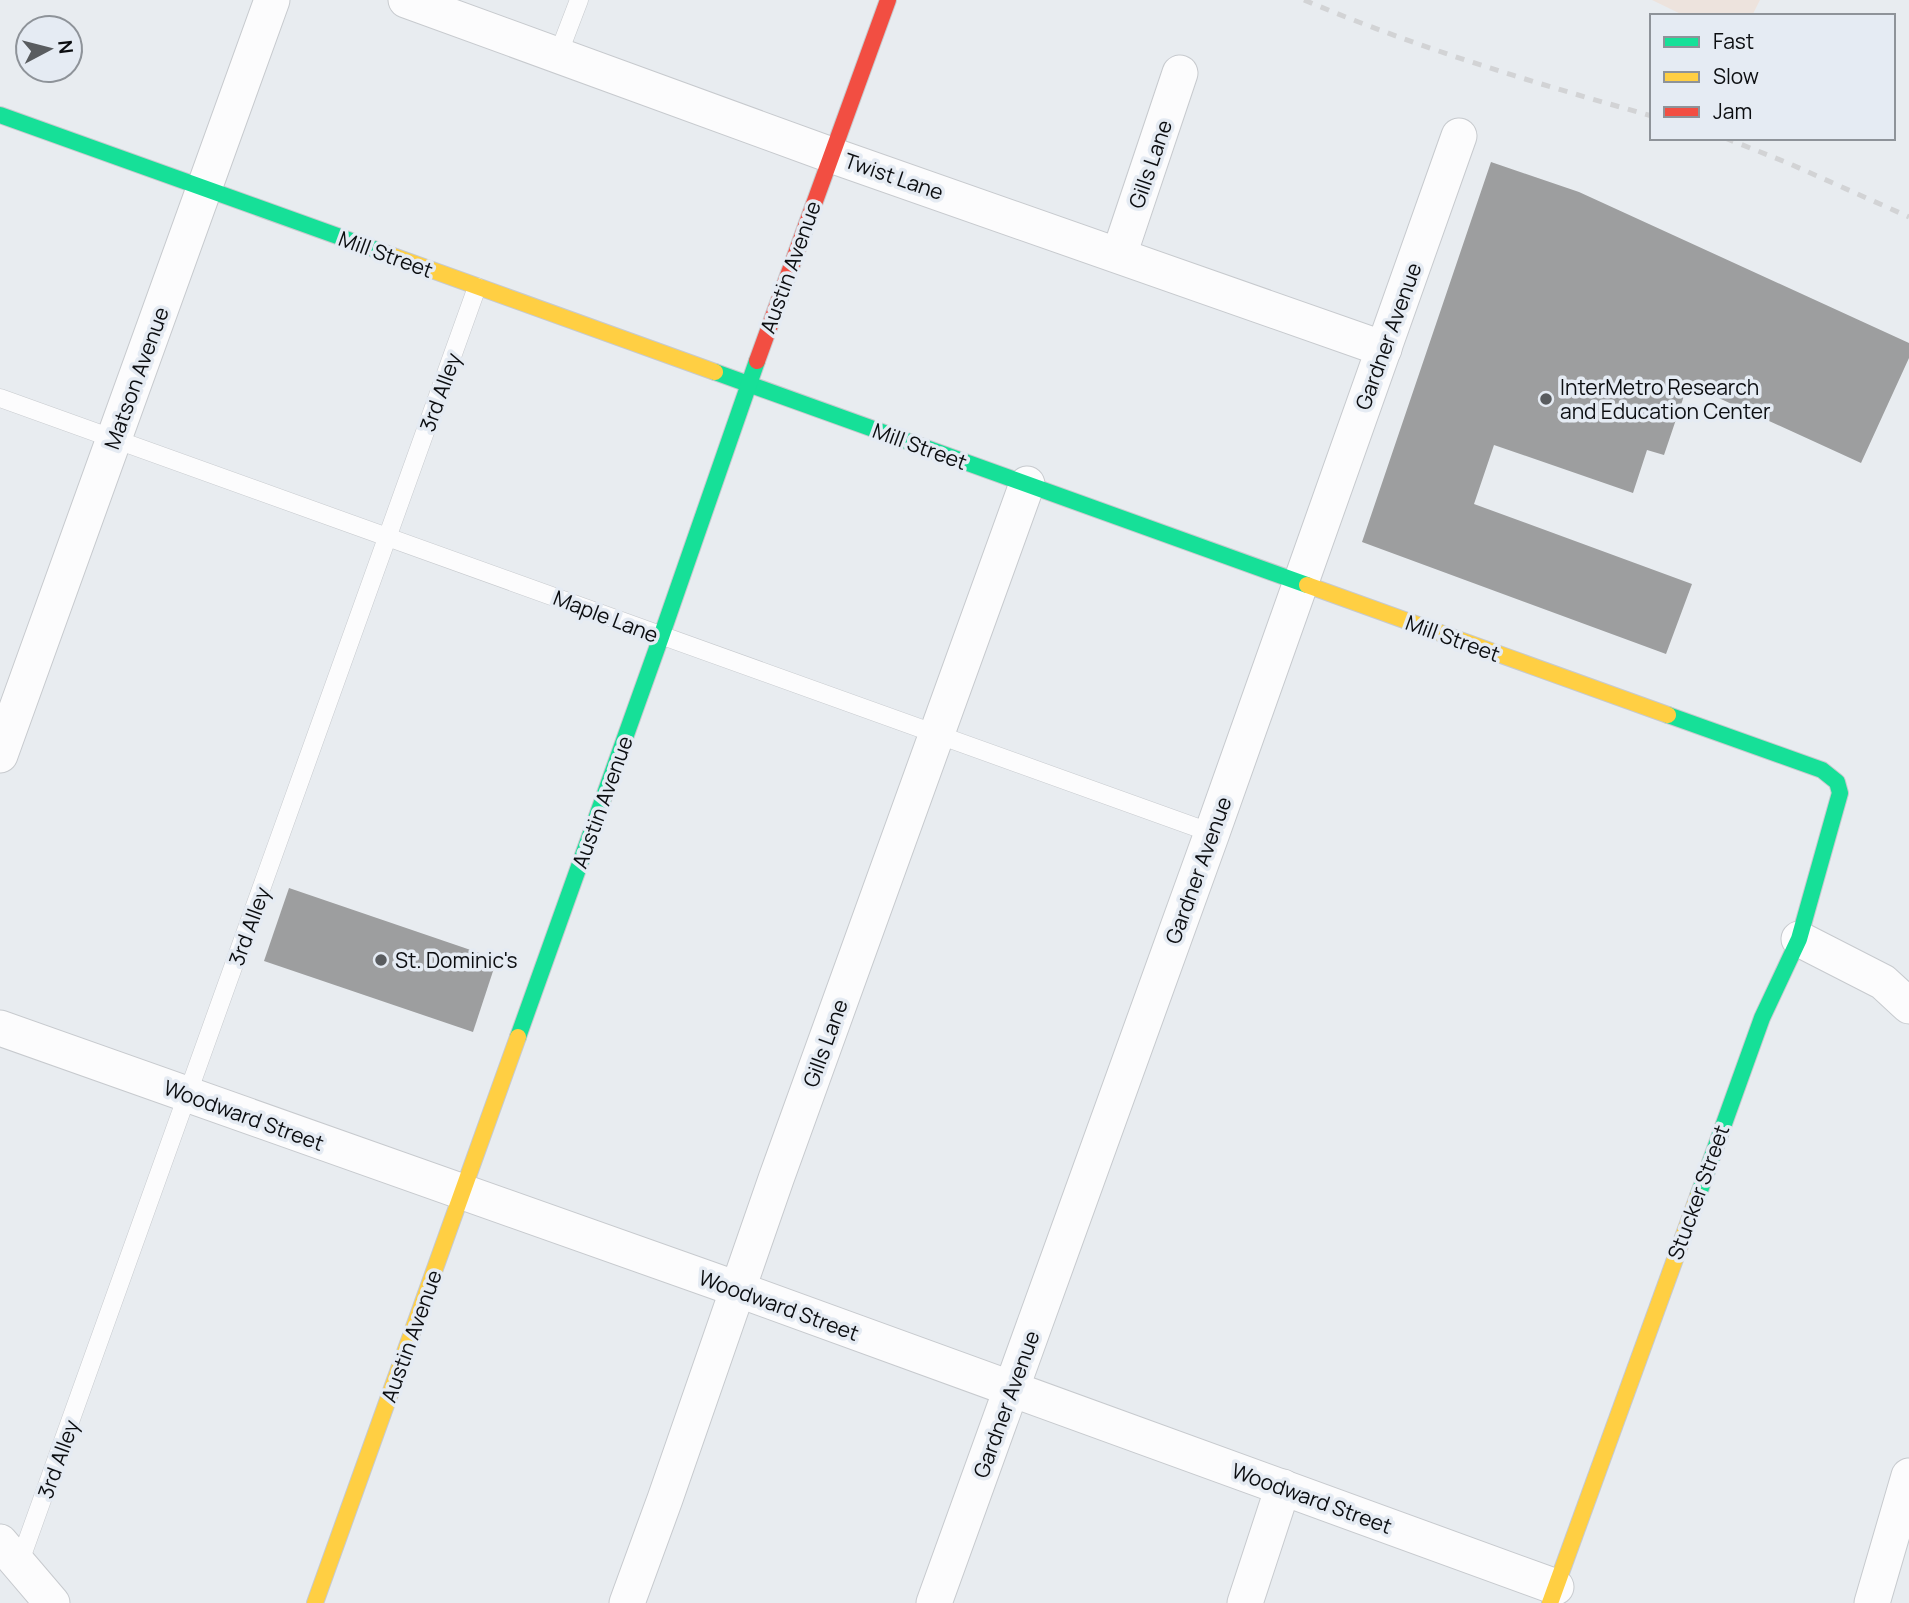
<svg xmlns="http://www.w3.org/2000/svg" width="1909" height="1603" font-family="Manrope,sans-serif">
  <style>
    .industrial { fill: #ede3dd }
    .building { fill: #9d9e9f }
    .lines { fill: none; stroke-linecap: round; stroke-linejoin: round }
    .lane-casing { stroke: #c7cace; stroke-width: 19 }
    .street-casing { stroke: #c7cace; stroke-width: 37 }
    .fast-casing { stroke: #c7cace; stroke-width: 18 }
    .slow-casing { stroke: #c7cace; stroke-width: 18 }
    .jam-casing { stroke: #c7cace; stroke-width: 18 }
    .lane { stroke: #fcfcfd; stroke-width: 18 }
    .street { stroke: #fcfcfd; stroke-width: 35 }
    .fast { stroke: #16e098; stroke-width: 16 }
    .slow { stroke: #ffcf43; stroke-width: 16 }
    .jam { stroke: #f24e42; stroke-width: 16 }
    .rail { stroke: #d2d3d5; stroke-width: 5; stroke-dasharray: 9 9; stroke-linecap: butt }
    .poi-dot { fill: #595c5f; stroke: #e5ebf3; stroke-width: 2.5 }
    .labels { text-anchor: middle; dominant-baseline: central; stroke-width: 7; stroke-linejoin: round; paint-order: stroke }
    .street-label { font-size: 21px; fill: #0c0e11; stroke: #e5ebf3 }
    .poi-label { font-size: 21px; fill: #0c0e11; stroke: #e5ebf3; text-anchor: start }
  </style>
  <rect width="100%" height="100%" fill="#e8ecf0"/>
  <!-- industrial -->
  <path class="industrial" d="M1652,0H1760L1752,16H1685Z"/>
  <!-- building -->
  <g class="building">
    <path d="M1491,162L1579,192L1909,343V358L1861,463L1688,384L1664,455L1647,450L1633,493L1494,445L1474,504L1692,584L1666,654L1362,542Z"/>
    <path d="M289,888L497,959L473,1032L264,961Z"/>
  </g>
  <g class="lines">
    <defs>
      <g id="lane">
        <path d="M558,55L579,0"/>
        <path d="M0,398L1212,833"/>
        <path d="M19,1564L477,287"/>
      </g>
      <g id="street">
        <path d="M406,0L831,155L1384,349"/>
        <path d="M1119,255L1180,73"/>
        <path d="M0,755L272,0"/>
        <path d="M1799,939L1883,982L1909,1006"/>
        <path d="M0,1028L737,1289L1556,1587"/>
        <path d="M0,1542L52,1603"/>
        <path d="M627,1603L665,1499L776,1179L1027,484"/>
        <path d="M934,1603L1212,833L1459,136"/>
        <path d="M1245,1603L1283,1487"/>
        <path d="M1872,1603L1909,1476"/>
      </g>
      <g id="fast">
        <path d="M0,115L382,252"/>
        <path d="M715,372L1307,585"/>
        <path d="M1668,715L1822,770L1837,782L1840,793L1799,939L1762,1018L1698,1196"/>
        <path d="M518,1037L661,637L757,361"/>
      </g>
      <g id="slow">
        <path d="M382,252L715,372"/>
        <path d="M1307,585L1668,715"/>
        <path d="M315,1603L518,1037"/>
        <path d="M1550,1603L1698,1196"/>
      </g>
      <path id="jam" d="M757,361L888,0"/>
    </defs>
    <!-- lane casing -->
    <use href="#lane" class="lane-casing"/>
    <!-- street casing -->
    <use href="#street" class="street-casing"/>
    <!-- fast casing -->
    <use href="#fast" class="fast-casing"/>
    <!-- slow casing -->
    <use href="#slow" class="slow-casing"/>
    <!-- jam casing -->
    <use href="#jam" class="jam-casing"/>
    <!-- lane -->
    <use href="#lane" class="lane"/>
    <!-- street -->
    <use href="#street" class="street"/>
    <!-- fast -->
    <use href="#fast" class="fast"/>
    <!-- slow -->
    <use href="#slow" class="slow"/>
    <!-- jam -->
    <use href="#jam" class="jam"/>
    <!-- rail -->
    <g class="rail">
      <path d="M1304,0C1418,48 1534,83 1652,116"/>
      <path d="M1725,138L1788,163L1909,217"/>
    </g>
  </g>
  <!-- markers -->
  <g class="poi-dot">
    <circle cx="1546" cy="399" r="7"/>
    <circle cx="381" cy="960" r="7"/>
  </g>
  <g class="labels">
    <!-- street labels -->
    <g class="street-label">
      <text transform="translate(1150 164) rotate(-71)">Gills Lane</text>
      <text transform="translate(894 176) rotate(19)">Twist Lane</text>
      <text transform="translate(386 254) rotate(20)">Mill Street</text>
      <text transform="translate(790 267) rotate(-70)">Austin Avenue</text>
      <text transform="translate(1388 336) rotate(-70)">Gardner Avenue</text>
      <text transform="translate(136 378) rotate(-70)">Matson Avenue</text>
      <text transform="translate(440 392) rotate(-70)">3rd Alley</text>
      <text transform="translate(920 446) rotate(20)">Mill Street</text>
      <text transform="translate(606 616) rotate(21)">Maple Lane</text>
      <text transform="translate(1453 638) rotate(20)">Mill Street</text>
      <text transform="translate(602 802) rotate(-70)">Austin Avenue</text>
      <text transform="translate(1198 870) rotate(-70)">Gardner Avenue</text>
      <text transform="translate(249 926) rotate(-70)">3rd Alley</text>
      <text transform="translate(825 1043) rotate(-70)">Gills Lane</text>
      <text transform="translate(244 1115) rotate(20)">Woodward Street</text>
      <text transform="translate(1698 1192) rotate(-70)">Stucker Street</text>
      <text transform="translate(779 1305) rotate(20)">Woodward Street</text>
      <text transform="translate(411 1336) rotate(-70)">Austin Avenue</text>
      <text transform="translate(1006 1404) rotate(-70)">Gardner Avenue</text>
      <text transform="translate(58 1459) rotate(-70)">3rd Alley</text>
      <text transform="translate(1312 1498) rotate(20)">Woodward Street</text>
    </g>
    <!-- poi labels -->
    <g class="poi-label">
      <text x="1560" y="387">InterMetro Research<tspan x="1560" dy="24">and Education Center</tspan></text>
      <text x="395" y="960">St. Dominic's</text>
    </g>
  </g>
  <!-- legend -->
  <rect x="1650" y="14" width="245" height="126" fill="#e5ebf3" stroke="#8e9399" stroke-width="2"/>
  <rect x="1664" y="37" width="35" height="10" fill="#16e098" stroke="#8e9399" stroke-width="2"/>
  <text x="1713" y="49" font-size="21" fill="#0c0e11">Fast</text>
  <rect x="1664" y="72" width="35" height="10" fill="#ffcf43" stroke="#8e9399" stroke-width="2"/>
  <text x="1713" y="84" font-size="21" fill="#0c0e11">Slow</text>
  <rect x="1664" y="107" width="35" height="10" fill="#f24e42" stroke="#8e9399" stroke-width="2"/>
  <text x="1713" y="119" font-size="21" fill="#0c0e11">Jam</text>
  <!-- north arrow -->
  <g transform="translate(49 49) rotate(83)"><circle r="33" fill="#e5ebf3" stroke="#8e9399" stroke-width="2"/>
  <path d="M0-5L12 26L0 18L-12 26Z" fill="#595c5f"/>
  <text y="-10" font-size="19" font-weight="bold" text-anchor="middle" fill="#0c0e11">N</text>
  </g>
</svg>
